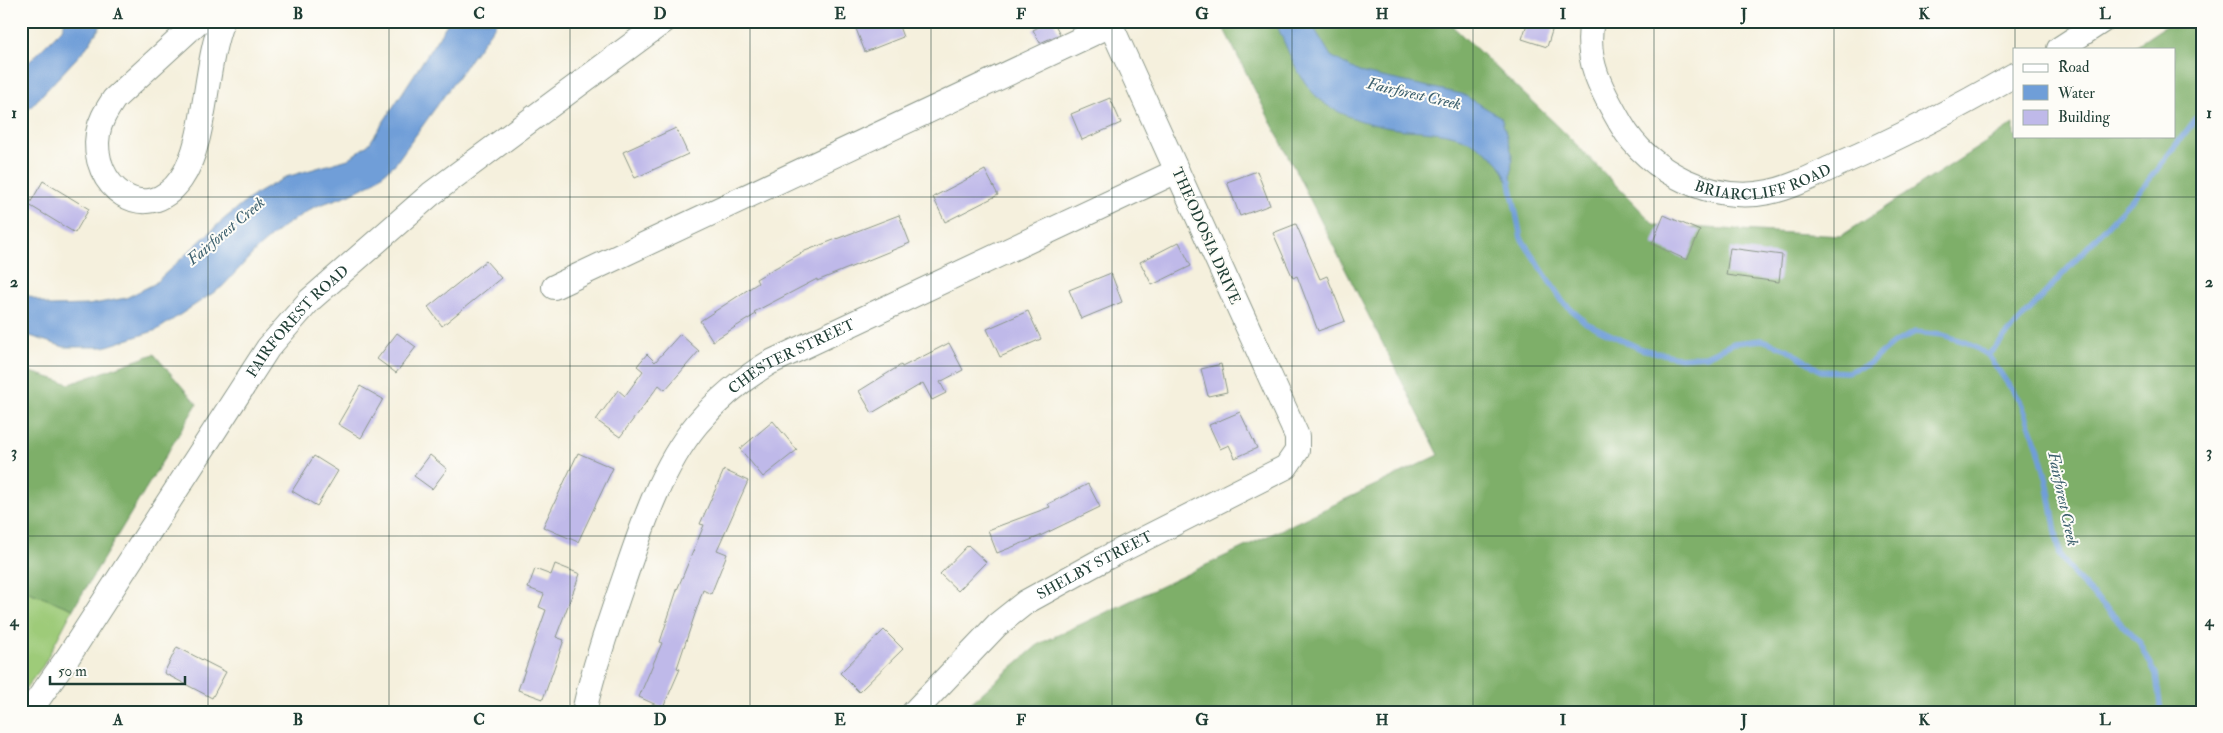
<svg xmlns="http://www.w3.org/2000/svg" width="2223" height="733" font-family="'IM FELL Double Pica',serif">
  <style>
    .green { fill: #9ecb79; stroke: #5e8456 }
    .forest { fill: #7eaf69; stroke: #4e764e }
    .water { fill: #6f9ed8; stroke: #476e86 }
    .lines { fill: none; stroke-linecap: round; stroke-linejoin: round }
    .stream { stroke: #6f9ed8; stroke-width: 5.5 }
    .building { fill: #bfb9e9 }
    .minor-casing { stroke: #8a9688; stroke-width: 26 }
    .minor { stroke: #fff; stroke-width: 24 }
    .grid { fill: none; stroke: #1f3d34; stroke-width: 1; stroke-opacity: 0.55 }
    .labels { text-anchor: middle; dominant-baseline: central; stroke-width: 4; stroke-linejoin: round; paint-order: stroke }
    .street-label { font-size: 15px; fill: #1f3d34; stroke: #fdfcf7 }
    .water-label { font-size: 16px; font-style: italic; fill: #3b5f6d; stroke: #fdfcf7 }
    .neatline { fill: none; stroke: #1f3d34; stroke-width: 2 }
    .grid-label { font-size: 16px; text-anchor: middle; font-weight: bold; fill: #1f3d34 }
  </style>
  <rect width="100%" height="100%" fill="#fdfcf7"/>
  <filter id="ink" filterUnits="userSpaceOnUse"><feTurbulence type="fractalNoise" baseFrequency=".02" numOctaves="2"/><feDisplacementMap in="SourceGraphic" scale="10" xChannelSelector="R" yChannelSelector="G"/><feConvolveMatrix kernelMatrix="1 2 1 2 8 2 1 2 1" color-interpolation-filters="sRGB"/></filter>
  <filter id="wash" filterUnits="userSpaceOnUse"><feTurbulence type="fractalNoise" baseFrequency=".0096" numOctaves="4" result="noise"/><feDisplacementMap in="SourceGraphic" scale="20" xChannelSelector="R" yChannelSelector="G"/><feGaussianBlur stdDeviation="1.12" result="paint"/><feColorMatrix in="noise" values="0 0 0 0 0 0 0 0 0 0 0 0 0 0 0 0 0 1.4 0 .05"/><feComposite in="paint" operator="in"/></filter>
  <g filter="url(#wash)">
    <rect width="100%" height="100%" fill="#f5f0dd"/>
    <!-- green -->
    <path class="green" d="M21,589L73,609L43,666L21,694Z"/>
    <!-- forest -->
    <g class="forest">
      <path d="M1220,21H1447L1561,129L1655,225L1841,236L2014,124V136H2174V49H2131L2173,21H2202V712H960L1039,644L1439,455Z"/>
      <path d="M154,354L197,404L73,609L21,589V369L70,384Z"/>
    </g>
    <!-- water -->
    <g class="water">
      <path d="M65,21H104L86,48L26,112L21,121V70L62,29Z"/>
      <path d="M449,21H498L395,164L371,184L348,195L314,207L284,226L258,248L222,287L157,330L104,347H64L21,333V292L50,306L88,305L126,298L154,284L224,219L254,195L286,177L348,159L369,144Z"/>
      <path d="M1275,21H1310L1331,56L1359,72L1462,94L1501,117L1512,153L1511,188C1507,181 1504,171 1499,164C1473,134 1442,132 1406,130C1380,128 1340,117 1320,100C1298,80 1287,48 1275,21Z"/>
    </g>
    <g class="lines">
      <!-- stream -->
      <g class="stream">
        <path d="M1510,182L1521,238L1563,302L1586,323L1641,349L1681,358L1706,356L1734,343L1762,340L1787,349L1821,371L1847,372L1867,365L1892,344L1915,332L1943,335L1968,343L1988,355L2021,403L2037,444L2047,481L2060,555L2075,576L2140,643L2156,674L2161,712"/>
        <path d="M1988,355L2145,185L2202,111"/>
      </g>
    </g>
    <g id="blocks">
      <!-- building -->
      <g class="building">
        <path d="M853,21H897L903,37L865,52Z"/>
        <path d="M1050,21H1053L1060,34L1040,43L1033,30Z"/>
        <path d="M1528,21H1555L1547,47L1522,39Z"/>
        <path d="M1110,98L1121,123L1082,140L1071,114Z"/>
        <path d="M676,128L688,154L635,178L623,152Z"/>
        <path d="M985,170L998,195L945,222L933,197Z"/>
        <path d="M1257,171L1270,205L1240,216L1227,182Z"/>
        <path d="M43,181L89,209L75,233L29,205Z"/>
        <path d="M899,215L910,243L817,281V279L754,312L756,314L713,341L700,321L758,283L756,279L805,251Z"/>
        <path d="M1664,215L1700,231L1687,260L1652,244Z"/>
        <path d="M1296,224L1320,279L1327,276L1345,321L1318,331L1297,276L1293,278L1273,233Z"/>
        <path d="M1179,242L1191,266L1152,285L1140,262Z"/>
        <path d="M1730,248L1782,255L1779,282L1726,275Z"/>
        <path d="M486,261L501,278L442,326L428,307Z"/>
        <path d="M1111,273L1122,302L1081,319L1069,290Z"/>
        <path d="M1028,311L1041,339L1000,357L987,329Z"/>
        <path d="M397,333L416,347L396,373L377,359Z"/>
        <path d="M680,334L699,351L665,390L659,385L620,437L596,420L618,390L625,396L643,371L637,366L647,354L655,362Z"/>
        <path d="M949,343L963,370L940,382L946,393L932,400L923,383L872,413L859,391L901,365L902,367Z"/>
        <path d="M1221,364L1227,392L1208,396L1201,369Z"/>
        <path d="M360,386L383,399L361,438L338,424Z"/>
        <path d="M1240,412L1257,448L1235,458L1229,445L1220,449L1209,425Z"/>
        <path d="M773,421L797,450L763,477L740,449Z"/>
        <path d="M578,453L613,468L578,542L543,527Z"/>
        <path d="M430,455L447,469L432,489L414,476Z"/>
        <path d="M314,456L338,471L317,506L292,491Z"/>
        <path d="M724,470L748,481L717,550L727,554L711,594L703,590L677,668L680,669L663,708L639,697L662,643L660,642L677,590L704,525L700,524Z"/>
        <path d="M1088,484L1100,507L1038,537L997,553L988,530L1050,507L1048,504Z"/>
        <path d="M968,545L986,562L958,591L940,574Z"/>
        <path d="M555,564L580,574L556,637L564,640L543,699L518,690L546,610L539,607L544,594L528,588L535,569L551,575Z"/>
        <path d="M884,630L903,649L859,692L840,673Z"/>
        <path d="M177,647L226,672L212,698L164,673Z"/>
      </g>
    </g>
  </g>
  <g filter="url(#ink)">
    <use href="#blocks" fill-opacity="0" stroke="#8a9688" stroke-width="1"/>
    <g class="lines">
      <defs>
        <g id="minor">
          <path d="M199,21L114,99C107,110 100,120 98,133C89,186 146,229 181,179C207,142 204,66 222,21"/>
          <path id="s1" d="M1592,21C1584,60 1602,91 1621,124C1648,172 1714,204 1769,192C1794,187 1817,174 1839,164C1899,138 1957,108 2014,75"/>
          <path d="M2059,49L2102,21"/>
          <path d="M554,287L1111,25"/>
          <path id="s2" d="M29,712L68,657L268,348L310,300L431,194L664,21"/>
          <path id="s3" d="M584,712C593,670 607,629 621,588C640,533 659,470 697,424C718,399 741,380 769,363L1177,171"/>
          <path id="s4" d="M914,712L997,625L1026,602L1104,559L1286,467L1297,451V436L1109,21"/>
        </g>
      </defs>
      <!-- minor casing -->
      <use href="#minor" class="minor-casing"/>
      <!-- minor -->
      <use href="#minor" class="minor"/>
    </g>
  </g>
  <!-- grid -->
  <path class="grid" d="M208,21V712M389,21V712M570,21V712M750,21V712M931,21V712M1112,21V712M1292,21V712M1473,21V712M1654,21V712M1834,21V712M2015,21V49M2015,136V712M21,197H2202M21,366H2202M21,536H2202"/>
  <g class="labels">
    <!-- street labels -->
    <g class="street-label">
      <text stroke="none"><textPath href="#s1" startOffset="278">BRIARCLIFF ROAD</textPath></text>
      <text transform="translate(1206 236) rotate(66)">THEODOSIA DRIVE</text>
      <text stroke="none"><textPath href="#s2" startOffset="475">FAIRFOREST ROAD</textPath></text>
      <text stroke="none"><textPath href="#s3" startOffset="429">CHESTER STREET</textPath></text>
      <text stroke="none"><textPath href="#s4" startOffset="235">SHELBY STREET</textPath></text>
    </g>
    <!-- water labels -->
    <g class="water-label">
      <text transform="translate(1414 94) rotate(13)">Fairforest Creek</text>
      <text transform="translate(226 231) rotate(-40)">Fairforest Creek</text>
      <text transform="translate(2063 499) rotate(78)">Fairforest Creek</text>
    </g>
  </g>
  <!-- margin -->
  <rect width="2223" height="733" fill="none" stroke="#fdfcf7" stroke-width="55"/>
  <!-- legend -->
  <rect x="2013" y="48" width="162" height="90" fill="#fdfcf7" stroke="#a4b0a9"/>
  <rect x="2023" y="64" width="25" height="8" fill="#ffffff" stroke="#a4b0a9"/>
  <text x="2058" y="72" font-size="15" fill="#1f3d34">Road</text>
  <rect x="2023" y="85" width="25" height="15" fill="#6f9ed8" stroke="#a4b0a9"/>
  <text x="2058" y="98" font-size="15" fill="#1f3d34">Water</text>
  <rect x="2023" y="110" width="25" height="15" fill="#bfb9e9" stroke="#a4b0a9"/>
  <text x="2058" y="122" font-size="15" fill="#1f3d34">Building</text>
  <!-- scale -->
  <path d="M50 676v8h135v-8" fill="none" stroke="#1f3d34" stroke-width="2.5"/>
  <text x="58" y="676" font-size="15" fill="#1f3d34" stroke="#fdfcf7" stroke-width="4" paint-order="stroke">50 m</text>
  <rect x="28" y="28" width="2168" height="678" class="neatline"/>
  <g class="grid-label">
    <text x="118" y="19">A</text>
    <text x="298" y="19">B</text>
    <text x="479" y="19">C</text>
    <text x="660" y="19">D</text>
    <text x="840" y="19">E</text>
    <text x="1021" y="19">F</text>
    <text x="1202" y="19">G</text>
    <text x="1382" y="19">H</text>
    <text x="1563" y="19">I</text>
    <text x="1744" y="19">J</text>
    <text x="1924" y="19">K</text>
    <text x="2105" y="19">L</text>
    <text x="14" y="118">1</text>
    <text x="2209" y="118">1</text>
    <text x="14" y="287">2</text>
    <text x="2209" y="287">2</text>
    <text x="14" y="457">3</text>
    <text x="2209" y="457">3</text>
    <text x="14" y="626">4</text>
    <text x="2209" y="626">4</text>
    <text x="118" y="725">A</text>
    <text x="298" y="725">B</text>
    <text x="479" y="725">C</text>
    <text x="660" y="725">D</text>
    <text x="840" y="725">E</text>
    <text x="1021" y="725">F</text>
    <text x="1202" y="725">G</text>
    <text x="1382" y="725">H</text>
    <text x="1563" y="725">I</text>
    <text x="1744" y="725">J</text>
    <text x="1924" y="725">K</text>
    <text x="2105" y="725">L</text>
  </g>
</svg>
